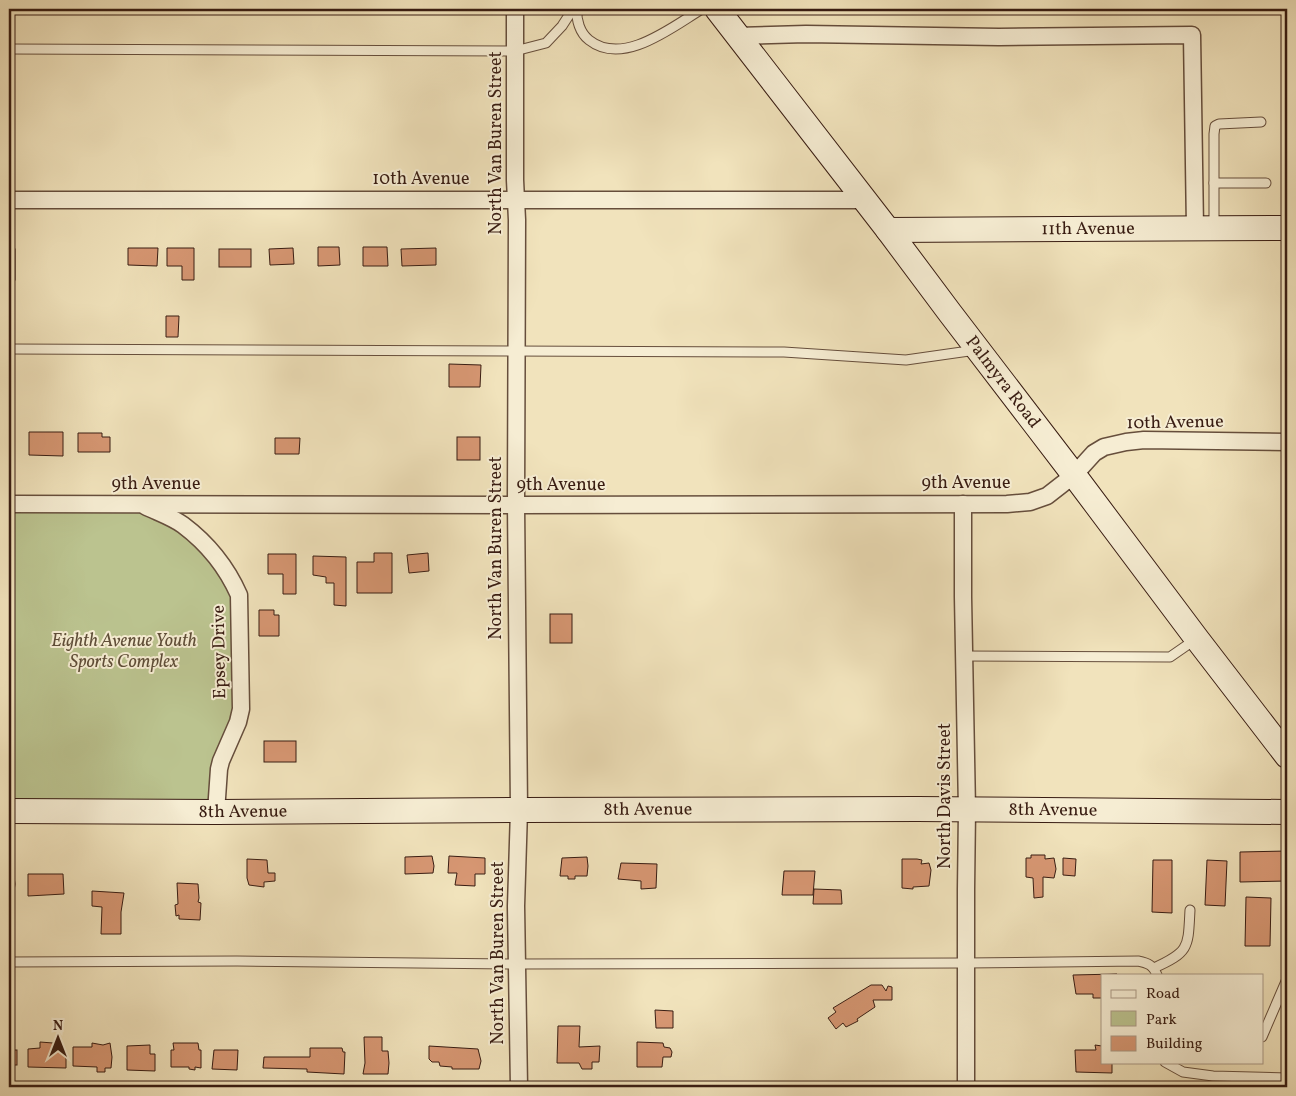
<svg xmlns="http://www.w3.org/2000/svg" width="1296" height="1096" font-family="Vollkorn,serif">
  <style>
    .green { fill: #bbc38f; stroke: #7a7050 }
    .building { fill: #d79773; stroke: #381c12 }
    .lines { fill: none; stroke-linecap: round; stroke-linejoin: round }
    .lane-casing { stroke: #664e3c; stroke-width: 11 }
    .street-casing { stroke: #664e3c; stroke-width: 19 }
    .secondary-casing { stroke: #381c12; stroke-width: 26 }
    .lane { stroke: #f6edd3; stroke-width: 9 }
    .street { stroke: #f6edd3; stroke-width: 16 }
    .secondary { stroke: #f6edd3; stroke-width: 24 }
    .labels { text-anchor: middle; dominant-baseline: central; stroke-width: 4; stroke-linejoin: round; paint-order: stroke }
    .street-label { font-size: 18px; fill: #381c12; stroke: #f6edd3 }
    .park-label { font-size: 18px; font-style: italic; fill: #5f4e38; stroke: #f6edd3 }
  </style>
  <rect width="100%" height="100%" fill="#f1e3bc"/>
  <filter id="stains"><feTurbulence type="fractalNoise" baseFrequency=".004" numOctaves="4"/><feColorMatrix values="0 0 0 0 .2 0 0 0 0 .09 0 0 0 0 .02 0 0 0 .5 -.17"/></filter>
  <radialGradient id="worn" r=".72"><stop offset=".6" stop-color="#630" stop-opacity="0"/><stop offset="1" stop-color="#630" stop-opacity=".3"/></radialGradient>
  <!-- green -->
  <path class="green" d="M140,505L181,526L231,580L240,708L215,810L9,809V506Z"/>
  <!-- building -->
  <g class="building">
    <path d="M318,247H339L340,265L318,266Z"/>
    <path d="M363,247H387L388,266H363Z"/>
    <path d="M128,248H158L157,266L128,265Z"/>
    <path d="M167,248H194V280H182V266H167Z"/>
    <path d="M293,248L294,264L270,265L269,249Z"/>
    <path d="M436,248V265L402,266L401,249Z"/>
    <rect x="9" y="249" width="6" height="31"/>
    <rect x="219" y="249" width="32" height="18"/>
    <path d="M166,316H179L178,337H166Z"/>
    <path d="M449,364L481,365L480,387H449Z"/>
    <path d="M29,432H63V456L29,455Z"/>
    <path d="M78,433H102V437H110V452H78Z"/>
    <rect x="9" y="436" width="4" height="18"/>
    <rect x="457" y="437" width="23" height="23"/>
    <path d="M275,438H300L299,454H275Z"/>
    <path d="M374,553H392V593H357V562H374Z"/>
    <path d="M428,553L429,571L409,573L407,555Z"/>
    <path d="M268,554H296V594H283V574H268Z"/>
    <path d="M313,556L346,557V606L334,605V583H326V577L313,575Z"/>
    <path d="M259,610H274V615H279V636H259Z"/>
    <rect x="550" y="614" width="22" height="29"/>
    <rect x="264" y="741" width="32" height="21"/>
    <path d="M1287,851V881L1240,882V852Z"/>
    <path d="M1031,855H1045V859L1054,858L1056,869L1054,878L1043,877V897L1034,898L1033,878L1026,877V858H1031Z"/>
    <path d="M432,856L434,866L433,873L405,874V857Z"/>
    <path d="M449,856L485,858V874H475V886L455,885L457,873H448Z"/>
    <path d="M587,857L588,866L587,876H575V879H568V876H560L562,858Z"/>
    <path d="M1063,858L1076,859L1075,876L1063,875Z"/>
    <path d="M247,859L267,860L268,873H275V881L264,882V887L249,885L247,878Z"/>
    <path d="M902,859H917L922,860L921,864L929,863L931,870L929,886L913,887V889L902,888Z"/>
    <path d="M1153,860H1172V913L1152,912Z"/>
    <path d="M1207,860L1227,861L1225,906L1205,905Z"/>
    <path d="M621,863L657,864L656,888L641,889V881L618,879Z"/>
    <path d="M784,871H815L813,895H782Z"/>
    <path d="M28,874H63L64,894L28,896Z"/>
    <path d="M9,876H14L15,884L13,899H9Z"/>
    <path d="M177,883L198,884L199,898L198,902L201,903L200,920L179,919V915L176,916L175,905L178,904Z"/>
    <path d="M814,889L841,890L842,904H813Z"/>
    <path d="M92,891L124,893L121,912V934H101L102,907L92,906Z"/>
    <path d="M1246,897L1271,898L1270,946H1245Z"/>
    <path d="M1117,974L1102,975V998H1093V994H1076L1073,975Z"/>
    <path d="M871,985H882L886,991L888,986L892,987V1000H873L875,1007L857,1019L858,1021L846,1027L843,1023L836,1029L828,1018L836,1012L833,1008Z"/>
    <path d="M655,1010L673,1011V1028H656Z"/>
    <path d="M558,1026H580L579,1047L600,1046L599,1062H592V1069H582L579,1063H557Z"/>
    <path d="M364,1037H382V1051H388L389,1063L388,1074H363L365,1063Z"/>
    <path d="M40,1042L53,1043V1050L64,1049L66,1059V1068L28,1067V1049L40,1048Z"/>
    <path d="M637,1042L663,1043L664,1047L670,1048L672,1052L671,1057H663L662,1067H637Z"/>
    <path d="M92,1043L103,1045L110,1043L112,1057L111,1068H105V1072H97V1067L73,1066V1047H92Z"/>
    <path d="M173,1043H198L199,1050H201V1068L195,1067V1070L189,1069V1067H171V1050H174Z"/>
    <path d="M150,1045V1054H155V1071L127,1070V1046Z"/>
    <path d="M1095,1045L1102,1046V1062H1112V1073L1076,1072L1075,1050H1096Z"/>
    <path d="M429,1046L478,1049L481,1061L479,1069H452V1067L440,1066L439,1062H432L429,1059Z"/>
    <path d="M310,1048H342L343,1052H345L344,1074L307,1072V1069L263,1068L264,1057H310Z"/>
    <rect x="9" y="1050" width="8" height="15"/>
    <path d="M214,1050H238L237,1070L212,1069Z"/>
  </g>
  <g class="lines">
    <defs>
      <g id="lane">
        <path d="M577,9C576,20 580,33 589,40C623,67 672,27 702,9"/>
        <path d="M9,49L515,51L546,43L562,26L573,9"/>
        <path d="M1214,183H1266"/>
        <path d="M1214,228V134L1215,126L1219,124L1261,122"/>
        <path d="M9,349L784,352L906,360L976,350"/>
        <path d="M964,656L1170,657L1196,639"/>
        <path d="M9,962L237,961L517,964L965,963L1138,961C1148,963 1153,965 1157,975"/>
        <path d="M1154,968C1190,952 1188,947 1190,910"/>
        <path d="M1262,1037L1287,979"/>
        <path d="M1165,1062L1183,1072L1213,1076L1287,1078"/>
      </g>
      <g id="street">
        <path d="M515,9V180L517,220L516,505L519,810L516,906L519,1087"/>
        <path d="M737,36L806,34L999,37L1192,35L1195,228"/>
        <path d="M9,200H864"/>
        <path d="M9,504L516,505L1007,504L1030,502L1047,496L1074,475L1094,453L1104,447L1126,442L1144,440L1287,442"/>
        <path d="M963,504V597L967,810L966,889V1087"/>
        <path d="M145,506C157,512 172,517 183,525C207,543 227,568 239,595L241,709L238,722L221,761L219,769L216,812"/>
      </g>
      <g id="secondary">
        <path id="s1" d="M717,9L888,230L950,313L1074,475L1197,639L1287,756"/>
        <path id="s2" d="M888,230L1287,228"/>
        <path id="s3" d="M9,811L216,812L519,810L917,809L1287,812"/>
      </g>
    </defs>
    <!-- lane casing -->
    <use href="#lane" class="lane-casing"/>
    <!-- street casing -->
    <use href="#street" class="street-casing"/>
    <!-- secondary casing -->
    <use href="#secondary" class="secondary-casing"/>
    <!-- lane -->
    <use href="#lane" class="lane"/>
    <!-- street -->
    <use href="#street" class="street"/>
    <!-- secondary -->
    <use href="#secondary" class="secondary"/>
  </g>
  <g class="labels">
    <!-- street labels -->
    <g class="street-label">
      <text transform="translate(496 143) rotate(-90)">North Van Buren Street</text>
      <text x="421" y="179">10th Avenue</text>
      <text stroke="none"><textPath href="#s2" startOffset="200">11th Avenue</textPath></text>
      <text stroke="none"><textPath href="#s1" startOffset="470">Palmyra Road</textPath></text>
      <text transform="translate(1175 423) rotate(-1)">10th Avenue</text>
      <text x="966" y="483">9th Avenue</text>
      <text x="156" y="484">9th Avenue</text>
      <text x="561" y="485">9th Avenue</text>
      <text transform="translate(496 548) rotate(-90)">North Van Buren Street</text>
      <text transform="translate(220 652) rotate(-91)">Epsey Drive</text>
      <text transform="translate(945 796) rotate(-90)">North Davis Street</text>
      <text stroke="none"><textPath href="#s3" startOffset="639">8th Avenue</textPath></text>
      <text stroke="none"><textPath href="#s3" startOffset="1044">8th Avenue</textPath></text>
      <text stroke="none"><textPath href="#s3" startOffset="234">8th Avenue</textPath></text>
      <text transform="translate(498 953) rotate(-90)">North Van Buren Street</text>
    </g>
    <!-- park labels -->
    <g class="park-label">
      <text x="124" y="641">Eighth Avenue Youth<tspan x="124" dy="21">Sports Complex</tspan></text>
    </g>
  </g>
  <!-- margin -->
  <rect width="1296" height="1096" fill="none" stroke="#f1e3bc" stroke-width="30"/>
  <rect x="10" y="10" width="1276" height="1076" fill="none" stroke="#381c12" stroke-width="2.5"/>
  <rect x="15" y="15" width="1266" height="1066" fill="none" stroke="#381c12"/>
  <!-- legend -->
  <rect x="1101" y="974" width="162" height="90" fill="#f6edd3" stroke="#aa9986"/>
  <rect x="1111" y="990" width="25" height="8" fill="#f6edd3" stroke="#aa9986"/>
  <text x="1146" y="998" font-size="15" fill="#381c12">Road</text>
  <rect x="1111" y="1011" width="25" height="15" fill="#bbc38f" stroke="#aa9986"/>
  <text x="1146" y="1024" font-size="15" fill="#381c12">Park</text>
  <rect x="1111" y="1036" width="25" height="15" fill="#d79773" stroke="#aa9986"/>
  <text x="1146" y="1048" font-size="15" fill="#381c12">Building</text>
  <!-- north arrow -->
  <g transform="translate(58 1038)" stroke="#f6edd3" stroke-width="4" paint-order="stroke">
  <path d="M0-4L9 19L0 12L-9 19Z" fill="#381c12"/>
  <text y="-8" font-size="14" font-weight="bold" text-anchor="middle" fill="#381c12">N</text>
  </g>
  <rect width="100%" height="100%" filter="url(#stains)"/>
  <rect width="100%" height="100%" fill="url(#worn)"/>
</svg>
